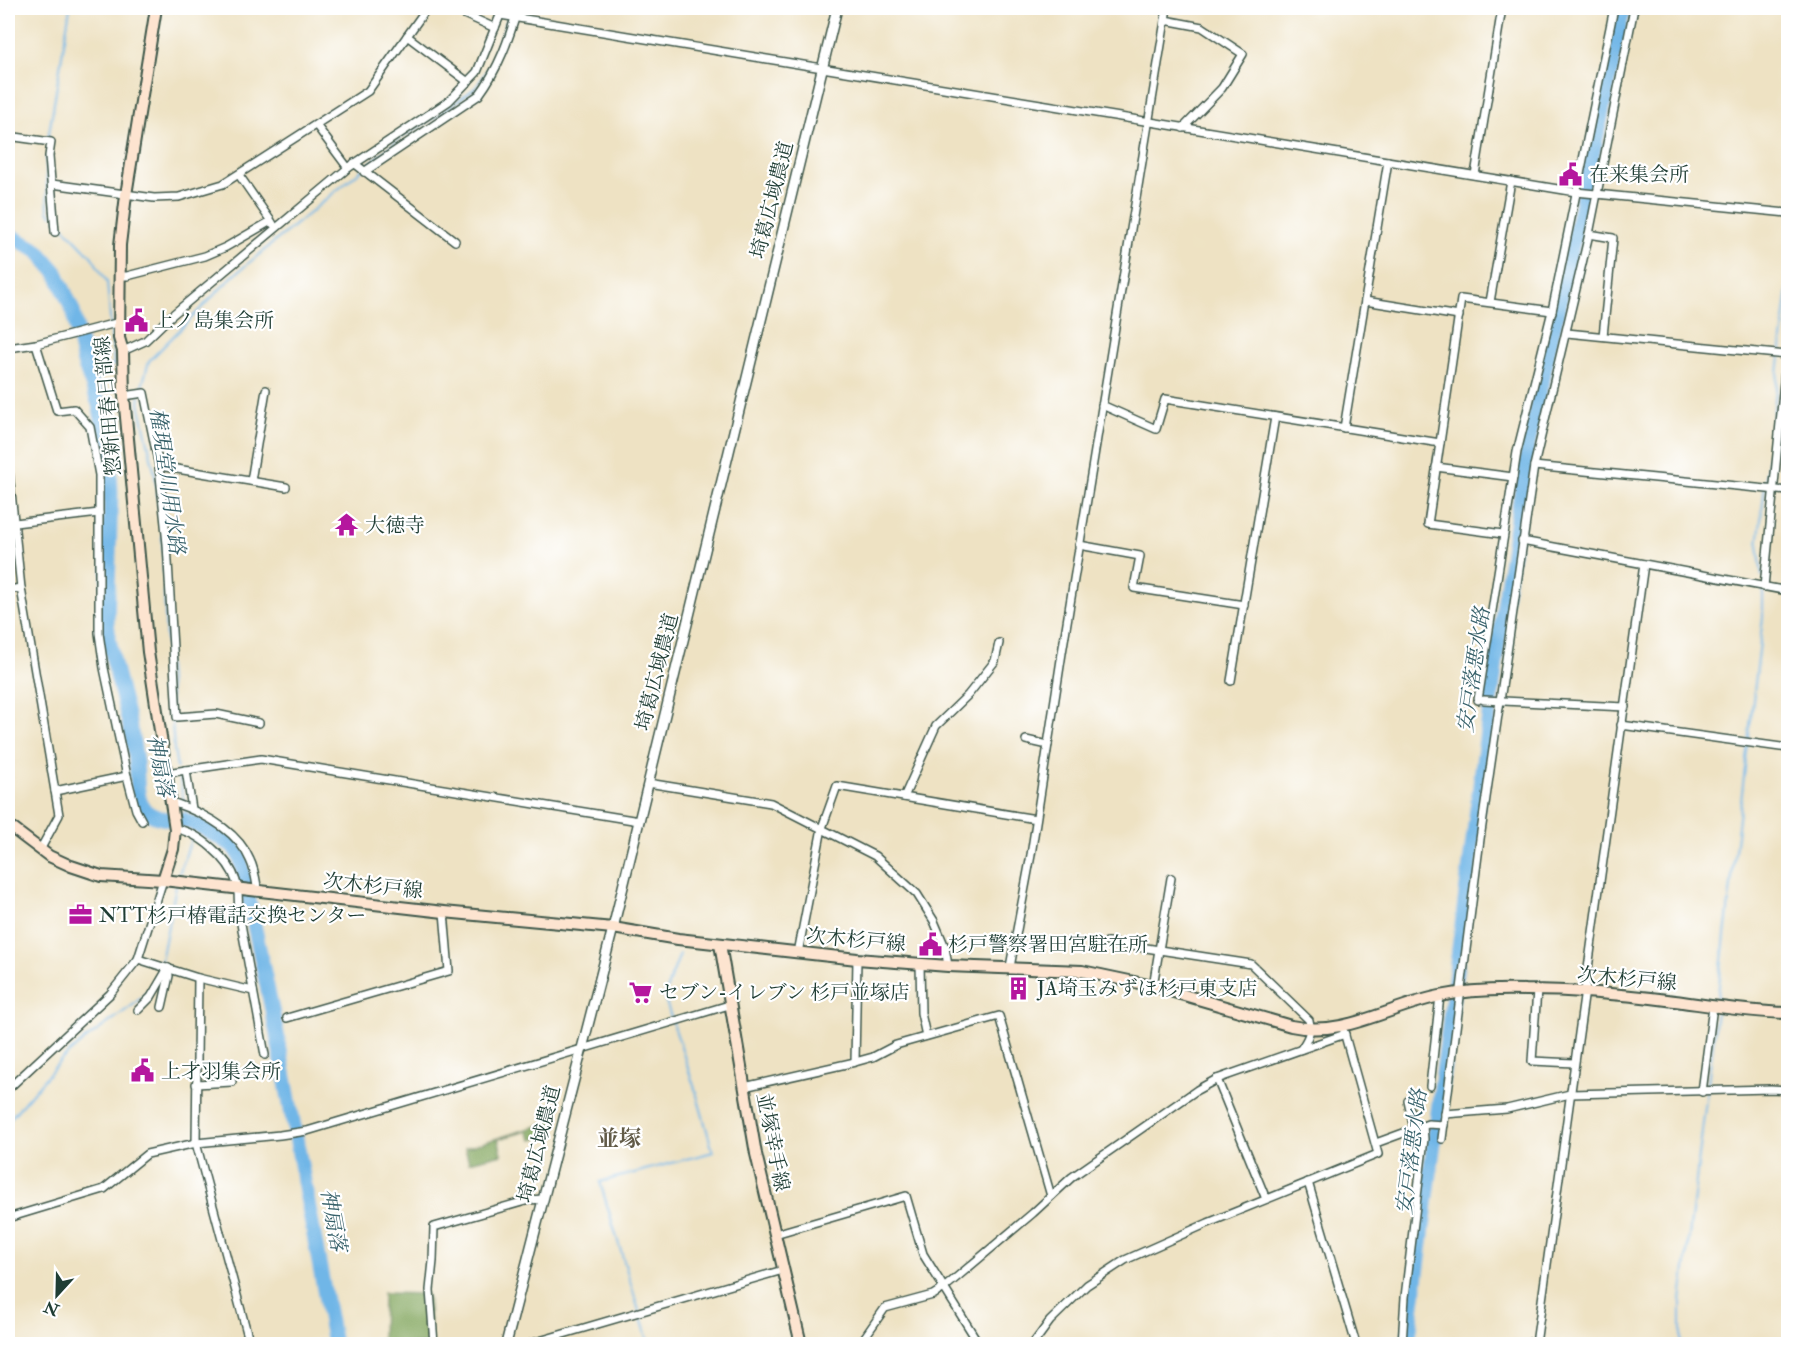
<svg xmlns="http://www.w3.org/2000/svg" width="1796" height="1352" font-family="'IM FELL Double Pica','Noto Serif JP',serif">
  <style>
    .forest { fill: #81a55b; stroke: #507148; stroke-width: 1.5 }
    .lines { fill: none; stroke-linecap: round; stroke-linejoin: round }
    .stream { stroke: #70b6e7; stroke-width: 2 }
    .river { stroke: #70b6e7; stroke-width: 15 }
    .minor-casing { stroke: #3e5649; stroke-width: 10 }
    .tertiary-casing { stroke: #3e5649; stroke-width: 12 }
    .secondary-casing { stroke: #3e5649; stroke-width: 14 }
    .minor { stroke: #fff; stroke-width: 7 }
    .tertiary { stroke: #fff; stroke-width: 9 }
    .secondary { stroke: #fde4d0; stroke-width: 10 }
    .labels { text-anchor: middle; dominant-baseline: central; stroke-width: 4.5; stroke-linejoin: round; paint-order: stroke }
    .poi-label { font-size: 20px; fill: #1f3d34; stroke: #fff; text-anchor: start }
    .street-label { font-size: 20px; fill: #1f3d34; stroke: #fff }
    .water-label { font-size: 21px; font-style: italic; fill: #37616a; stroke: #fff }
    .quarter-label { font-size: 22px; font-weight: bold; fill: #625b48; stroke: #fff }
  </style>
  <rect width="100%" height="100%" fill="#fff"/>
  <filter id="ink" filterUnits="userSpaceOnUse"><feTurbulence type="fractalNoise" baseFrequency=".0167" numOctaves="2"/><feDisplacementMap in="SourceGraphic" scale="12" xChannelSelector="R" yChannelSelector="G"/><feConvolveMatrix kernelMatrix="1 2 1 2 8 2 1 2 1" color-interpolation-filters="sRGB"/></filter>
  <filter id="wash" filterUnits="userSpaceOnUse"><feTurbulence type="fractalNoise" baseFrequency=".008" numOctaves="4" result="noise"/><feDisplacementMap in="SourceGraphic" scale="24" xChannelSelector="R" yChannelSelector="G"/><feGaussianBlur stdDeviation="1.35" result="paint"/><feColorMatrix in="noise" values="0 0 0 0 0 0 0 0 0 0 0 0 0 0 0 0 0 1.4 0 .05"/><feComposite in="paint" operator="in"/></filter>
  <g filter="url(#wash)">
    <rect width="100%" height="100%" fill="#eee2c3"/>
    <!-- forest -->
    <g class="forest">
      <path d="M554,1121L550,1136L532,1140L527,1131L498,1139L502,1154L469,1162L465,1148Z"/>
      <path d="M383,1293L426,1294L428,1296L431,1344H382Z"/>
    </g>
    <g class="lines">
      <!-- stream -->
      <g class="stream">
        <path d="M48,139L70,8"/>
        <path d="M46,157L48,211L52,215"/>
        <path d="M56,219L92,257L107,282L114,365L87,371"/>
        <path d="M141,390L149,361L233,276L399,139L441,114L476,87L493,61L511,8"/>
        <path d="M140,396L139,403L155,475L161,523"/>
        <path d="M162,529L166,641L174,749L177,768"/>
        <path d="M1762,576L1758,545L1788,288"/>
        <path d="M179,774L184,804"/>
        <path d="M185,809L193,832"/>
        <path d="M178,877L192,837"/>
        <path d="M1717,1002L1763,617V588"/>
        <path d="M8,1121L61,1060L82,1042L133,1005L153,987L159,970L176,886"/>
        <path d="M649,1344L600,1182L713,1152L696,1092L664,996L680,954"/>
        <path d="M1681,1344V1301L1717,1011"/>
      </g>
      <!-- river -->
      <g class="river">
        <path d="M8,234L38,251L56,272L73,311L84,363L99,404L109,451L111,492L107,621C111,669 131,714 136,762C138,777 135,800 146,811C157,821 174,818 186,821C200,824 215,836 227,842L233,846L240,857L277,1034L334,1344"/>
        <path d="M1408,1344L1499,638L1529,440L1613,63L1623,8"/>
      </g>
    </g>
  </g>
  <g filter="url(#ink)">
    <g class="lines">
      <defs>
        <g id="minor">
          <path d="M439,8L455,10L495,28"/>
          <path d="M500,15L1576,192L1788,213"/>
          <path d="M1165,20L1202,27L1243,54L1222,88L1183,128"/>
          <path d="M407,36L468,82"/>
          <path d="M316,125L348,168"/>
          <path d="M8,136L51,142L49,156L55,232"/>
          <path d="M354,163L455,241"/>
          <path d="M364,172L479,95C499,68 509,39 518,8"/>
          <path d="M239,175L273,224"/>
          <path d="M1475,175L1502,8"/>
          <path d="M52,184L154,198L179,197L223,184L368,91L427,8"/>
          <path d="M1589,234L1613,238L1603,336"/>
          <path d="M119,276H127L205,256L226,247L271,221"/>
          <path d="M1365,301L1459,316"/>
          <path d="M1490,302L1511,181"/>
          <path d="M1567,333L1787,355"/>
          <path d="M36,344L57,411L74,409L90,427L99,475V633L104,668L127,776L136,810L142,821"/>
          <path d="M8,348L36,344L120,322"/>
          <path d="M123,351L145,341L171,316L348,168L449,101L477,72L503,8"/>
          <path d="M124,396L144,393L159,466L286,487"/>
          <path d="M1102,405L1156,429L1165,399L1440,443L1461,299L1552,311L1614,8"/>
          <path d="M1344,428L1388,161"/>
          <path d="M1440,443L1428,524L1503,534"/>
          <path d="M8,463L21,588L59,815L40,850"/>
          <path d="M159,466L167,544L177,717L216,714L259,723"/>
          <path d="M1534,466L1788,491"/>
          <path d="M1436,467L1513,477"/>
          <path d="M251,481L266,390"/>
          <path d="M15,523L99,513"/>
          <path d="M1522,541L1788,591"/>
          <path d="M1079,545L1140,556L1134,588L1244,605"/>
          <path d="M1764,587L1788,341"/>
          <path d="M8,590L21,588"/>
          <path d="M1231,681L1275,417"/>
          <path d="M1478,700L1517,452L1552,311"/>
          <path d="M1484,700L1625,707"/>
          <path d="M1621,725L1788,748"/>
          <path d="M1026,740L1048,745"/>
          <path d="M186,770L192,809"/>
          <path d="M166,773L261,759L639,821"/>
          <path d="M648,783L771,803L875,856L917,894L934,921L945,947L948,966"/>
          <path d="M55,791L127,776"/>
          <path d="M904,797L936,726L968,695L995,661L999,643"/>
          <path d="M172,802C201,812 237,829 250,860C255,870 256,881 258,892"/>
          <path d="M175,829C198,831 230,860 236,881C240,893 237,907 240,918C248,964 257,1010 265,1055"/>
          <path d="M1107,942L1251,964L1309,1020C1312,1032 1307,1040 1301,1049"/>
          <path d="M798,953L822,828L837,786L1036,819"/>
          <path d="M138,959L198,978L196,1143L250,1344"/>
          <path d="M920,964L921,1013L926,1036"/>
          <path d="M1010,967L1031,855L1062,653L1167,8"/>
          <path d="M198,978L253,991"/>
          <path d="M1153,986L1171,878"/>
          <path d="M1537,990L1532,1061L1574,1063"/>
          <path d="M162,1007L169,976L168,968"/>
          <path d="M138,1010L151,997L168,968"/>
          <path d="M287,1018L449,971L444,912"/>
          <path d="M855,1062L857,959"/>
          <path d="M1217,1079L1266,1199"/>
          <path d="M196,1084L232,1082"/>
          <path d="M1430,1086L1440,996"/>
          <path d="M744,1087L855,1062L873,1057L896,1045L999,1016L1051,1196"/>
          <path d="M8,1089L110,994L138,959L163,880"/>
          <path d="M1702,1092L1713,1006"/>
          <path d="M1408,1101L1414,1129"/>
          <path d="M1445,1114L1507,1109L1570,1094L1771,1089L1788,1090"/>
          <path d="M1442,1139L1480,839L1534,466L1589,234L1634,8"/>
          <path d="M1376,1143L1428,1124L1444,1125"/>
          <path d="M1308,1182L1356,1344"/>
          <path d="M8,1218L104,1189L147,1154L196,1143L280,1135L307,1131L729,1005"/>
          <path d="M775,1234L906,1196L923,1254L979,1344"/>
          <path d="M434,1344L430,1290L433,1261L434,1227L529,1200L543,1199"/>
          <path d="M529,1344L783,1270"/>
          <path d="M860,1344L885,1308L933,1295L944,1288L1033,1213L1072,1177L1197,1090L1217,1079L1345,1034"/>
          <path d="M1033,1344L1050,1321L1087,1285L1125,1260L1208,1223L1378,1154L1344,1032"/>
          <path d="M1402,1344L1405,1297L1424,1139L1423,1126"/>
          <path d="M1523,1344L1536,1341"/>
          <path d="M1536,1344L1644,564"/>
        </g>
        <path id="tertiary" d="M506,1344L613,928L837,8"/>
        <g id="secondary">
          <path d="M156,8L126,195L120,245L119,338L123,351L124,396L148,652L175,829L173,849L163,880"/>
          <path d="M8,825L49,856L71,866L101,876L163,880L444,912L613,928L678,939L857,959L948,966L1082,971L1153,986L1291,1026C1344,1038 1389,1006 1440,996C1468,990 1497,989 1526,990C1573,990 1620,994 1667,1000C1707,1005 1747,1012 1788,1013"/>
          <path d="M720,944L756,1154L801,1344"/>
        </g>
      </defs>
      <!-- minor casing -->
      <use href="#minor" class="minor-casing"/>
      <!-- tertiary casing -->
      <use href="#tertiary" class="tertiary-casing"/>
      <!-- secondary casing -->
      <use href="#secondary" class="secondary-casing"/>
      <!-- minor -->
      <use href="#minor" class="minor"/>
      <!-- tertiary -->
      <use href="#tertiary" class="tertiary"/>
      <!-- secondary -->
      <use href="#secondary" class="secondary"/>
    </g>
  </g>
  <!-- icons -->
  <defs>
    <symbol id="civic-bare" viewBox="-9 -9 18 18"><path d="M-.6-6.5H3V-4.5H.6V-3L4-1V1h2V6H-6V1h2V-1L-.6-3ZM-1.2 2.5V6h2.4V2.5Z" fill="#b5179e" stroke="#fff" stroke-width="2.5" paint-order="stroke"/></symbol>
    <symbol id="temple-bare" viewBox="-9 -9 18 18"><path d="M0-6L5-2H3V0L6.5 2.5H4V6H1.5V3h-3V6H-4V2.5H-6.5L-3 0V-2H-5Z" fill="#b5179e" stroke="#fff" stroke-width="2.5" paint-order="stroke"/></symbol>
    <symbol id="office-bare" viewBox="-9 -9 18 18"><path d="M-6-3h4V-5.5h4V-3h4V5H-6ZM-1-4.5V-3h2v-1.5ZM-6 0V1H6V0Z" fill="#b5179e" stroke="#fff" stroke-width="2.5" paint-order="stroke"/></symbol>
    <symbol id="building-bare" viewBox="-9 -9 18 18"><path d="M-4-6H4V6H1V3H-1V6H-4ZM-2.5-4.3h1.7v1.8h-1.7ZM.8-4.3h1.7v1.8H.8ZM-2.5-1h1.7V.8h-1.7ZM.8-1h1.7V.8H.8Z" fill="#b5179e" stroke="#fff" stroke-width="2.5" paint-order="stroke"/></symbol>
    <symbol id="supermarket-bare" viewBox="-9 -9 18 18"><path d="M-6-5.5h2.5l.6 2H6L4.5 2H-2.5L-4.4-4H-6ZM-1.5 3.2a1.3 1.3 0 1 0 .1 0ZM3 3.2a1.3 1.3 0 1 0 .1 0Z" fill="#b5179e" stroke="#fff" stroke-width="2.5" paint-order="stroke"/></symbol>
  </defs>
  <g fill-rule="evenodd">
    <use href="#civic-bare" x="1554" y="158" width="33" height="33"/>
    <use href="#civic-bare" x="120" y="304" width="33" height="33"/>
    <use href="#temple-bare" x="330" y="508" width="33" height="33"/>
    <use href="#office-bare" x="64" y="898" width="33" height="33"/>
    <use href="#civic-bare" x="914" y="928" width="33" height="33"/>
    <use href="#building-bare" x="1002" y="972" width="33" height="33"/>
    <use href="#supermarket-bare" x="624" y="976" width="33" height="33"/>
    <use href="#civic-bare" x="126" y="1054" width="33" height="33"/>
  </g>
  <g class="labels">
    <!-- poi labels -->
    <g class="poi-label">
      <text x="1589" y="174">在来集会所</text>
      <text x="154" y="320">上ノ島集会所</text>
      <text x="365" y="525">大徳寺</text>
      <text x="99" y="915">NTT杉戸椿電話交換センター</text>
      <text x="948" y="944">杉戸警察署田宮駐在所</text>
      <text x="1037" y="988">JA埼玉みずほ杉戸東支店</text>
      <text x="659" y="992">セブン-イレブン 杉戸並塚店</text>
      <text x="161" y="1071">上才羽集会所</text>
    </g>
    <!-- street labels -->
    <g class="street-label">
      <text transform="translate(772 200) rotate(-76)">埼葛広域農道</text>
      <text transform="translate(108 406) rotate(-95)">惣新田春日部線</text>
      <text transform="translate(657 672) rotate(-76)">埼葛広域農道</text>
      <text transform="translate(373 886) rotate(6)">次木杉戸線</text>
      <text transform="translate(856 940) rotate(5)">次木杉戸線</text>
      <text transform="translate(1627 979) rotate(5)">次木杉戸線</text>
      <text transform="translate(773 1142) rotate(79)">並塚幸手線</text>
      <text transform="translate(539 1144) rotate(-76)">埼葛広域農道</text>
    </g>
    <!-- water labels -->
    <g class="water-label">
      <text transform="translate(167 481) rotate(82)">権現堂川用水路</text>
      <text transform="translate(1474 670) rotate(-82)">安戸落悪水路</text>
      <text transform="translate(160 766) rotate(79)">神扇落</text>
      <text transform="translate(1412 1152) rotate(-83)">安戸落悪水路</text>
      <text transform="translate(333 1220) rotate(80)">神扇落</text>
    </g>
    <!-- quarter labels -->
    <g class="quarter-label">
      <text x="619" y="1139">並塚</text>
    </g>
  </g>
  <!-- margin -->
  <rect width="1796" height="1352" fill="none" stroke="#fff" stroke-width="30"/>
  <!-- north arrow -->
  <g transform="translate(57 1295) rotate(202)" stroke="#ffffff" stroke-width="4.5" paint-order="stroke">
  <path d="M0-4.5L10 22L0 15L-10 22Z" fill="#1f3d34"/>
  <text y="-9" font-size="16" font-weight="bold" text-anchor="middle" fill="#1f3d34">N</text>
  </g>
</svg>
